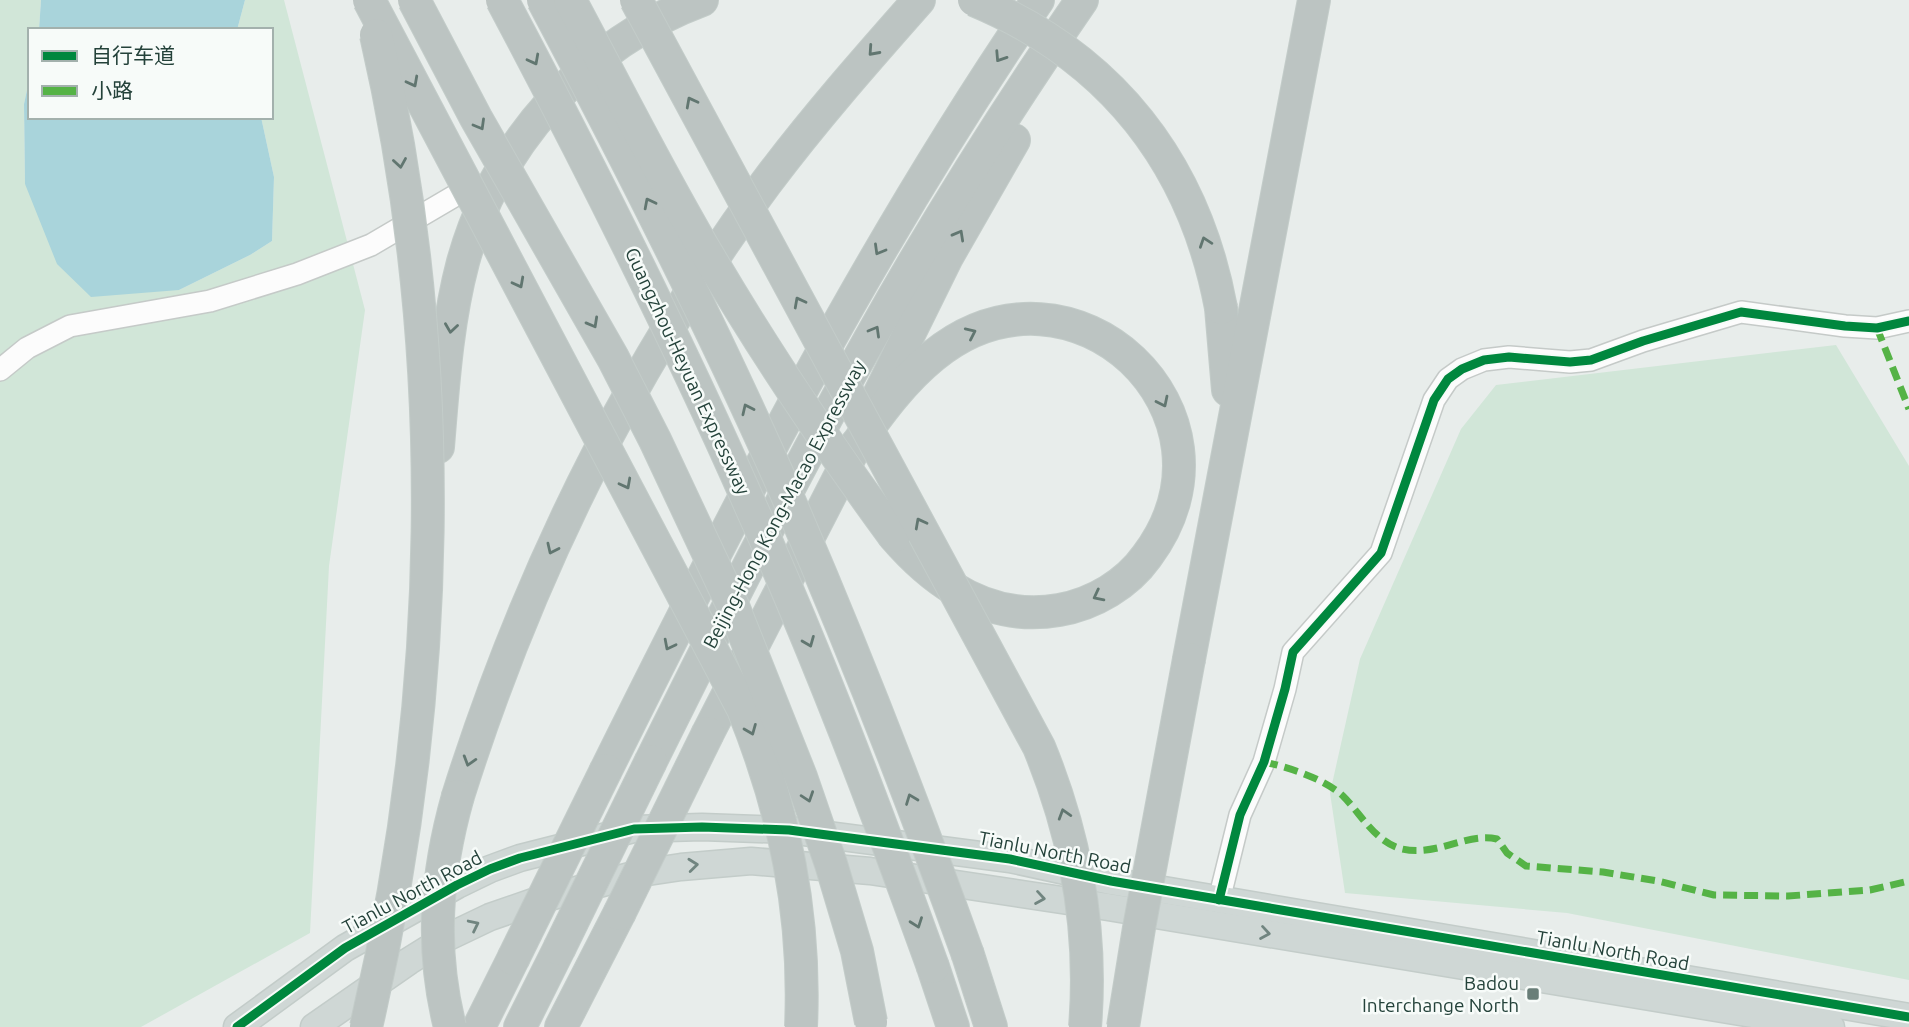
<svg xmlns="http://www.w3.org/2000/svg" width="1909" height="1027" font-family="Ubuntu,'Noto Sans SC',sans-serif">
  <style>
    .green { fill: #d1e6d8 }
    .water { fill: #a9d4db }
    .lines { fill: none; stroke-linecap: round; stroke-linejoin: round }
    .minor-casing { stroke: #c5cac8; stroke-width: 24 }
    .major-casing { stroke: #c3ccc9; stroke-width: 29 }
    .highway-casing { stroke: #c3ccc9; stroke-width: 34 }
    .minor { stroke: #fcfcfc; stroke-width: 21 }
    .major { stroke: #cfd7d5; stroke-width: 26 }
    .highway { stroke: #bcc4c2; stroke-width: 32 }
    .highway-bridge-casing { stroke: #c3ccc9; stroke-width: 34; stroke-linecap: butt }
    .highway-bridge { stroke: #bcc4c2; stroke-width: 32 }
    .quiet { stroke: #55b346; stroke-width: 7; stroke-dasharray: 14 7; stroke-linecap: butt }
    .cycleway-casing { stroke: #f7fbf9; stroke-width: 13 }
    .cycleway { stroke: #00873e; stroke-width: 9 }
    .oneway { stroke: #617670 }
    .oneway2 { stroke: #718580 }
    .poi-dot { fill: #697e78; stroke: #f7fbf9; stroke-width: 2.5 }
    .labels { text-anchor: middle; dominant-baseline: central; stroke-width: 5; stroke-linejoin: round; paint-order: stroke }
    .street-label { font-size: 19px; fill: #24423a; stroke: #f7fbf9 }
    .poi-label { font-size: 19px; fill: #24423a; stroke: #f7fbf9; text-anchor: end }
  </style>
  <rect width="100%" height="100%" fill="#e8edeb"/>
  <!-- green -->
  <g class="green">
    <path d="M0,0H41L39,30H30V76L24,104L25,184L179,290L250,255L272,241L274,177L261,117H271V30H237L245,0H284L365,310L329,566L310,933L141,1027H0Z"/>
    <path d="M1836,345L1909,466V980L1567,913L1345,893L1330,793L1360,659L1461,429L1496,385Z"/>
  </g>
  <!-- water -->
  <g class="water">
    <path d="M41,0H245L237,30H39Z"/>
    <path d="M30,76V117H261L274,177L272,241L250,255L179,290L91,297L57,264L25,184L24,104Z"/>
  </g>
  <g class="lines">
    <defs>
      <g id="minor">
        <path d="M0,370L27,348L70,326L210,301L297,274L371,245L463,191"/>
        <path d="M1219,900L1240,815L1264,762L1285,689L1293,652L1381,553L1434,400L1448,379L1462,369L1484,360L1509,357L1570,362L1591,360L1643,341L1741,312L1845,326L1877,328L1909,321"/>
      </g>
      <g id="major">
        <path d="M237,1027L345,948L457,885L490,869L520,858L634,829L702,827L789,830L1010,859L1111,881L1909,1017"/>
        <path d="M314,1027L409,961L446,938L490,917L542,899L641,873L681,867L751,861L870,871L1108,907L1831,1027"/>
      </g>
      <g id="highway">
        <path d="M1221,308L1228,390"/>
        <path d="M876,401L947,257L1014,140"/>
        <path d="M438,447C443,386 447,322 463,262C496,143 586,43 702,0"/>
        <path d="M854,448C878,415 901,382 933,356C1073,242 1253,414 1147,556C1127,584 1094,604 1059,610C991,622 937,586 894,536"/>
        <path d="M1189,659L1314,0"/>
        <path d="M708,733L856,445"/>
        <path d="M651,761C722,618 793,476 871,337C936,221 1007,109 1082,0"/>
        <path d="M606,770C737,506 871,244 1038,0"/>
        <path d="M458,796C527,577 629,369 766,183C814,119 866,60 919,0"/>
        <path d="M968,955L991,1027"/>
        <path d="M933,967L953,1027"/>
        <path d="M479,1027L513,959"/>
        <path d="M520,1027L559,949"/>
        <path d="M561,1027L619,914"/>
      </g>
    </defs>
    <!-- minor casing -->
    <use href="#minor" class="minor-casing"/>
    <!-- major casing -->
    <use href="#major" class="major-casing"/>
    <!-- highway casing -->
    <use href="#highway" class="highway-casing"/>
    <!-- minor -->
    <use href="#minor" class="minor"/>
    <!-- major -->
    <use href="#major" class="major"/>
    <!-- highway -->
    <use href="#highway" class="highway"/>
    <defs>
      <g id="highway-bridge">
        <path d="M369,0L743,709C785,813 806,914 801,1027"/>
        <path d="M414,0L476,118L613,358L655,440L733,606L801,777L831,864L857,951L871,1022"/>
        <path d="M502,0C590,166 675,334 751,507C819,658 877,812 933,967"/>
        <path d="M543,0C629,162 712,325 786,493C852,645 912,799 968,955"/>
        <path d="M570,0C616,86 659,173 709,257C766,354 828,446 894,536"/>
        <path d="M636,0L1039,747C1076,837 1093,930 1085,1027"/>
        <path d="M974,0C1111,57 1194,163 1221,308"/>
        <path d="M619,914L708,733"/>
        <path d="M559,949L651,761"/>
        <path d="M513,959L606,770"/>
        <path d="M366,1027C442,703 451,360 376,35"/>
        <path d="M450,1027C430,948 436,874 458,796"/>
        <path d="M1123,1027L1139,928L1189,659"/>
      </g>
    </defs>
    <!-- highway-bridge casing -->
    <use href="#highway-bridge" class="highway-bridge-casing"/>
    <!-- highway-bridge -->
    <use href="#highway-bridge" class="highway-bridge"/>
    <!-- quiet -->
    <g class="quiet">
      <path d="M1877,328L1909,409"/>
      <path d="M1264,762C1288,767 1325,779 1343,796C1361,814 1375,842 1402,849C1437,857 1467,832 1497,839L1507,853L1526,866L1603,872L1658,881L1714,895L1788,896L1870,890L1909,881"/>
    </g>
    <defs>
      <g id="cycleway">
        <path d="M1219,900L1240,815L1264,762L1285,689L1293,652L1381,553L1434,400L1448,379L1462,369L1484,360L1509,357L1570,362L1591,360L1643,341L1741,312L1845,326L1877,328L1909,321"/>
        <path d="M237,1027L345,948L457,885L490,869L520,858L634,829L702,827L789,830L1010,859L1111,881L1909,1017"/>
      </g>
    </defs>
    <!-- cycleway casing -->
    <use href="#cycleway" class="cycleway-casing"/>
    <!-- cycleway -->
    <use href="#cycleway" class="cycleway"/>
  </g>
  <!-- one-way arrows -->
  <defs><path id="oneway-chevron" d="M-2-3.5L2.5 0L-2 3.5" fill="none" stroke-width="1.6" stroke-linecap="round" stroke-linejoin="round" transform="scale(1.75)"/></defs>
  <g class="oneway">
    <use href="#oneway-chevron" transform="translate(873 51) rotate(132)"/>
    <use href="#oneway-chevron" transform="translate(1000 57) rotate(123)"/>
    <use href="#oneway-chevron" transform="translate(534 60) rotate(62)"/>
    <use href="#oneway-chevron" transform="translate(413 82) rotate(62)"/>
    <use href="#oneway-chevron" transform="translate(691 102) rotate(-118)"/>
    <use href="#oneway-chevron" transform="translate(480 125) rotate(60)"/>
    <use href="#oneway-chevron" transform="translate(400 163) rotate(81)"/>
    <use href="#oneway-chevron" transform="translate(649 203) rotate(-117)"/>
    <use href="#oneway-chevron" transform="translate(959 235) rotate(-61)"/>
    <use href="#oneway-chevron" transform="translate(1205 242) rotate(-109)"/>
    <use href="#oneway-chevron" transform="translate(879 250) rotate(120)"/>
    <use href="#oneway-chevron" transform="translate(519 283) rotate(62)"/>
    <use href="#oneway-chevron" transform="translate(799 302) rotate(-118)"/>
    <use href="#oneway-chevron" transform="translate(593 323) rotate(61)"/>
    <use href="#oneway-chevron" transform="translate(451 328) rotate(98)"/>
    <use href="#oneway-chevron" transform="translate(875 331) rotate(-60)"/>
    <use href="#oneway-chevron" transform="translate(971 333) rotate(-25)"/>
    <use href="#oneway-chevron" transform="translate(1163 402) rotate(64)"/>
    <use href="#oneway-chevron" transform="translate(747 409) rotate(-115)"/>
    <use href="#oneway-chevron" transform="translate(626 484) rotate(62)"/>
    <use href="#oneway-chevron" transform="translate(920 523) rotate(-118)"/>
    <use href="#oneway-chevron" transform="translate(552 549) rotate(115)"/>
    <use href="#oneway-chevron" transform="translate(1098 596) rotate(153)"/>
    <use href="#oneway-chevron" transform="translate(809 642) rotate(68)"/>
    <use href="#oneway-chevron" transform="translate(669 645) rotate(117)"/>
    <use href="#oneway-chevron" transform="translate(751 730) rotate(68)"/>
    <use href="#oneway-chevron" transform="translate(469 761) rotate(107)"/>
    <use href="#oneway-chevron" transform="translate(808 797) rotate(71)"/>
    <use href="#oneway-chevron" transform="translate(911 799) rotate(-111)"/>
    <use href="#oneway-chevron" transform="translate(1064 814) rotate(-107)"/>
    <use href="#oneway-chevron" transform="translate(917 923) rotate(70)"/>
  </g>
  <g class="oneway2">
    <use href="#oneway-chevron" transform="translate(693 865) rotate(-6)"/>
    <use href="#oneway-chevron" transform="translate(1040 898) rotate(9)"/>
    <use href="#oneway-chevron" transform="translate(474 925) rotate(-26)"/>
    <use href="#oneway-chevron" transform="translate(1265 933) rotate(9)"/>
  </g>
  <!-- markers -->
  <rect class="poi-dot" x="1526" y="987" width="14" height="14" rx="3.5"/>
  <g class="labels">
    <!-- street labels -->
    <g class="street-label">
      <text transform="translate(688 371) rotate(65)">Guangzhou-Heyuan Expressway</text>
      <text transform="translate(784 504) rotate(-62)">Beijing-Hong Kong-Macao Expressway</text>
      <text transform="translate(1055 852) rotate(11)">Tianlu North Road</text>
      <text transform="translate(412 892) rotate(-28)">Tianlu North Road</text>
      <text transform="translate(1613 950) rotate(10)">Tianlu North Road</text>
    </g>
    <!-- poi labels -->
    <g class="poi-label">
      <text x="1519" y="983">Badou<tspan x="1519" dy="22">Interchange North</tspan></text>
    </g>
  </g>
  <!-- legend -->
  <rect x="28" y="28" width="245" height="91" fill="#f7fbf9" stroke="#a3b1ad" stroke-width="2"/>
  <rect x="42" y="51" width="35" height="10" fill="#00873e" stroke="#a3b1ad" stroke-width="2"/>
  <text x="91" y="63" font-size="21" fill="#24423a">自行车道</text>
  <rect x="42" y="86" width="35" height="10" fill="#55b346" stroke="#a3b1ad" stroke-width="2"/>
  <text x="91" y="98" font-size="21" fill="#24423a">小路</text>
</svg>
